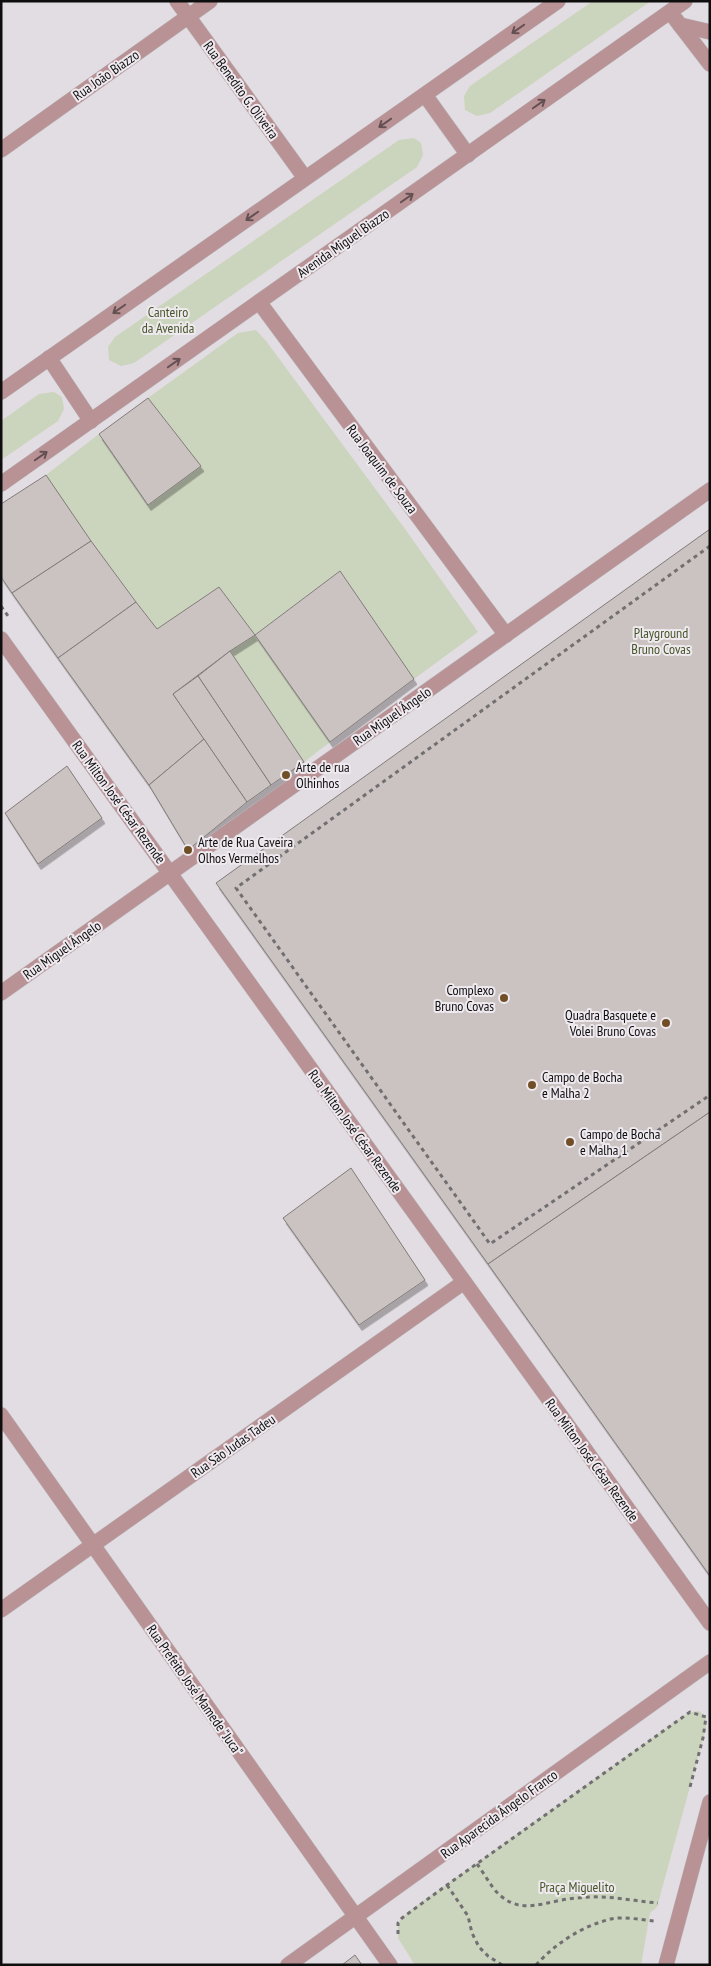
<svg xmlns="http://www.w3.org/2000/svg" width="711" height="1966" font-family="'PT Sans Narrow',sans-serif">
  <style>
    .green { fill: #cbd4bc }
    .building { fill: #cac3c1; stroke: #827c7a; filter: url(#shadow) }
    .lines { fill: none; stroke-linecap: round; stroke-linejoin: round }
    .minor-casing { stroke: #bcb8bc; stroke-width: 16 }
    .tertiary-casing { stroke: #bcb8bc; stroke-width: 16 }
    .path { stroke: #726f72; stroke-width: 3; stroke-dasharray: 4 4; stroke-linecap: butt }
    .minor { stroke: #b89295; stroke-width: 15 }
    .tertiary { stroke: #b89295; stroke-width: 15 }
    .oneway { stroke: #645052 }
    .poi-dot { fill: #714f26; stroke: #efeaef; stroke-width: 2 }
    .labels { text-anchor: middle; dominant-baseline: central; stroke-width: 4; stroke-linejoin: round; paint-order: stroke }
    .street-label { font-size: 14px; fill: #0f0e0f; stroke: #efeaef }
    .park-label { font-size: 14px; fill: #475629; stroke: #efeaef }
    .poi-label { font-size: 14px; fill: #0f0e0f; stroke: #efeaef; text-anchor: start }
  </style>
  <defs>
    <filter id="shadow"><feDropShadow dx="3" dy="5.5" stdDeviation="0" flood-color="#0004"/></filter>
  </defs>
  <rect width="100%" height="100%" fill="#e2dde2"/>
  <!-- green -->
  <g class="green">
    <path d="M593,1H651L490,113L477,116L465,110L464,96L470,86Z"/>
    <path d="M414,138L421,143L423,155L417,167L134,363L121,366L109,360L108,347L115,337L399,140Z"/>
    <path d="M256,330L266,341L405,529L478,632L414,679L340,571L255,635L330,742L304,762L230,651L254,634L219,587L157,629L91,541L46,475L99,434L148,505L201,466L148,398L238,333Z"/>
    <path d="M54,392L62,397L64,409L58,421L1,460V421L39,394Z"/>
    <path d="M699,1711L706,1717V1728L657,1907L650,1913L641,1965H415L398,1938V1923L409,1911L679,1719L690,1712Z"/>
  </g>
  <!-- building -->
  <g class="building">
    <path d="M148,398L201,466L148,505L99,434Z"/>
    <path d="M46,475L91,541L12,593L1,577V504Z"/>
    <path d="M710,529V1112L488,1264L216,883Z"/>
    <path d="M91,541L136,602L58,658L12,593Z"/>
    <path d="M340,571L414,679L330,742L255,635Z"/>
    <path d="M219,587L255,635L230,651L173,694L204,739L149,785L58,658L136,602L157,629Z"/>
    <path d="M230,651L304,762L271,785L198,676Z"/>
    <path d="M198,676L271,785L247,802L173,694Z"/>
    <path d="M204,739L247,802L188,850L149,785Z"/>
    <path d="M67,766L102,818L38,864L5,813Z"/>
    <path d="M710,1112V1576L488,1264Z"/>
    <path d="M351,1168L425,1280L359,1325L283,1218Z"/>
    <path d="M355,1955L362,1965H342Z"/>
  </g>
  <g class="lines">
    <defs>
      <g id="minor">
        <path d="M177,1L305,178"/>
        <path d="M670,12L710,64"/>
        <path d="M680,25L710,32"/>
        <path d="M1,150L210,1"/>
        <path d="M259,302L506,635"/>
        <path d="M1,639L710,1623"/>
        <path d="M1,993L710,490"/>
        <path d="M1,1415L390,1965"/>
        <path d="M1,1610L464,1282"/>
        <path d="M288,1965L710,1662"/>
        <path d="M666,1965L710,1802"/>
      </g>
      <g id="tertiary">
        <path d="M425,95L468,155"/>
        <path d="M49,358L91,421"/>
        <path d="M1,392L558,1"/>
        <path d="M1,484L685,1"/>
      </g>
    </defs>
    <!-- minor casing -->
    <use href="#minor" class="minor-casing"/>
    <!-- tertiary casing -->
    <use href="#tertiary" class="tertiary-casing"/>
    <!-- path -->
    <g class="path">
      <path d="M710,546L236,888L490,1244L710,1095"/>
      <path d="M1,606L8,616"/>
      <path d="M477,1864C483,1872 488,1881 494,1889C515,1914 536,1905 562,1900C571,1898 580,1898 589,1897C612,1896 635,1901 658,1903"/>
      <path d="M447,1885L468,1916L472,1933L479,1947L488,1956L502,1965"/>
      <path d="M398,1934V1923L402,1918L447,1885L690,1712L706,1717L703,1738L690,1787"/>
      <path d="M536,1965C556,1943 582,1926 611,1919C624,1916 641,1920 654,1921"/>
    </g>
    <!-- minor -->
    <use href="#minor" class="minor"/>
    <!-- tertiary -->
    <use href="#tertiary" class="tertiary"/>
  </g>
  <!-- one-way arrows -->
  <defs><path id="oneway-shaft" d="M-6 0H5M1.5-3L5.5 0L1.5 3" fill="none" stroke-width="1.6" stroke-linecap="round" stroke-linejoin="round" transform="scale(1.25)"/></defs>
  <g class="oneway">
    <use href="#oneway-shaft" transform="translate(518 29) rotate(145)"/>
    <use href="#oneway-shaft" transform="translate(539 104) rotate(-35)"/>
    <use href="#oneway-shaft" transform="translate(385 123) rotate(145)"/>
    <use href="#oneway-shaft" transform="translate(407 198) rotate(-35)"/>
    <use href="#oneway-shaft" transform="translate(252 216) rotate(145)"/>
    <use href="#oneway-shaft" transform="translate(119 309) rotate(145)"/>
    <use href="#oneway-shaft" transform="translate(174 363) rotate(-35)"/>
    <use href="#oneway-shaft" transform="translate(41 456) rotate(-35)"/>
  </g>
  <!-- markers -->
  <g class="poi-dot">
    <circle cx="286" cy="775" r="5"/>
    <circle cx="188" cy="850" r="5"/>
    <circle cx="504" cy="998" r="5"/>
    <circle cx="666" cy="1023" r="5"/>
    <circle cx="532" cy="1085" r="5"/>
    <circle cx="570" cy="1142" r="5"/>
  </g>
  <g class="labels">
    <!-- street labels -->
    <g class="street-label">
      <text transform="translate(106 75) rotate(-35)">Rua João Biazzo</text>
      <text transform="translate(241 90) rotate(54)">Rua Benedito G. Oliveira</text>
      <text transform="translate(343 243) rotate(-35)">Avenida Miguel Biazzo</text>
      <text transform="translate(382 469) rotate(53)">Rua Joaquim de Souza</text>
      <text transform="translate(392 716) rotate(-35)">Rua Miguel Ângelo</text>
      <text transform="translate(119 802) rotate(54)">Rua Milton José César Rezende</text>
      <text transform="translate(62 950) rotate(-35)">Rua Miguel Ângelo</text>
      <text transform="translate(355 1131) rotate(54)">Rua Milton José César Rezende</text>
      <text transform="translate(233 1446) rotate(-35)">Rua São Judas Tadeu</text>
      <text transform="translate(592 1460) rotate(54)">Rua Milton José César Rezende</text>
      <text transform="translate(195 1690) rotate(55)">Rua Prefeito José Mamede "Juca"</text>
      <text transform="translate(499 1814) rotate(-36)">Rua Aparecida Ângelo Franco</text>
    </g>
    <!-- park labels -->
    <g class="park-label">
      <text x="168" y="312">Canteiro<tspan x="168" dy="16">da Avenida</tspan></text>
      <text x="661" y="633">Playground<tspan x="661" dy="16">Bruno Covas</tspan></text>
      <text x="577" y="1887">Praça Miguelito</text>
    </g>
    <!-- poi labels -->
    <g class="poi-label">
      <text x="296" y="767">Arte de rua<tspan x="296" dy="16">Olhinhos</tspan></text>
      <text x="198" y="842">Arte de Rua Caveira<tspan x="198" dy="16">Olhos Vermelhos</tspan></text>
      <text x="494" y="990" text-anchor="end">Complexo<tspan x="494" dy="16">Bruno Covas</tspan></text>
      <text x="656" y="1015" text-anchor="end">Quadra Basquete e<tspan x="656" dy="16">Volei Bruno Covas</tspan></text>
      <text x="542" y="1077">Campo de Bocha<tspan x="542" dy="16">e Malha 2</tspan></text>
      <text x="580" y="1134">Campo de Bocha<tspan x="580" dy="16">e Malha 1</tspan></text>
    </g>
  </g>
  <!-- border -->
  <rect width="711" height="1966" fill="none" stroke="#0f0e0f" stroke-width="5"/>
</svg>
